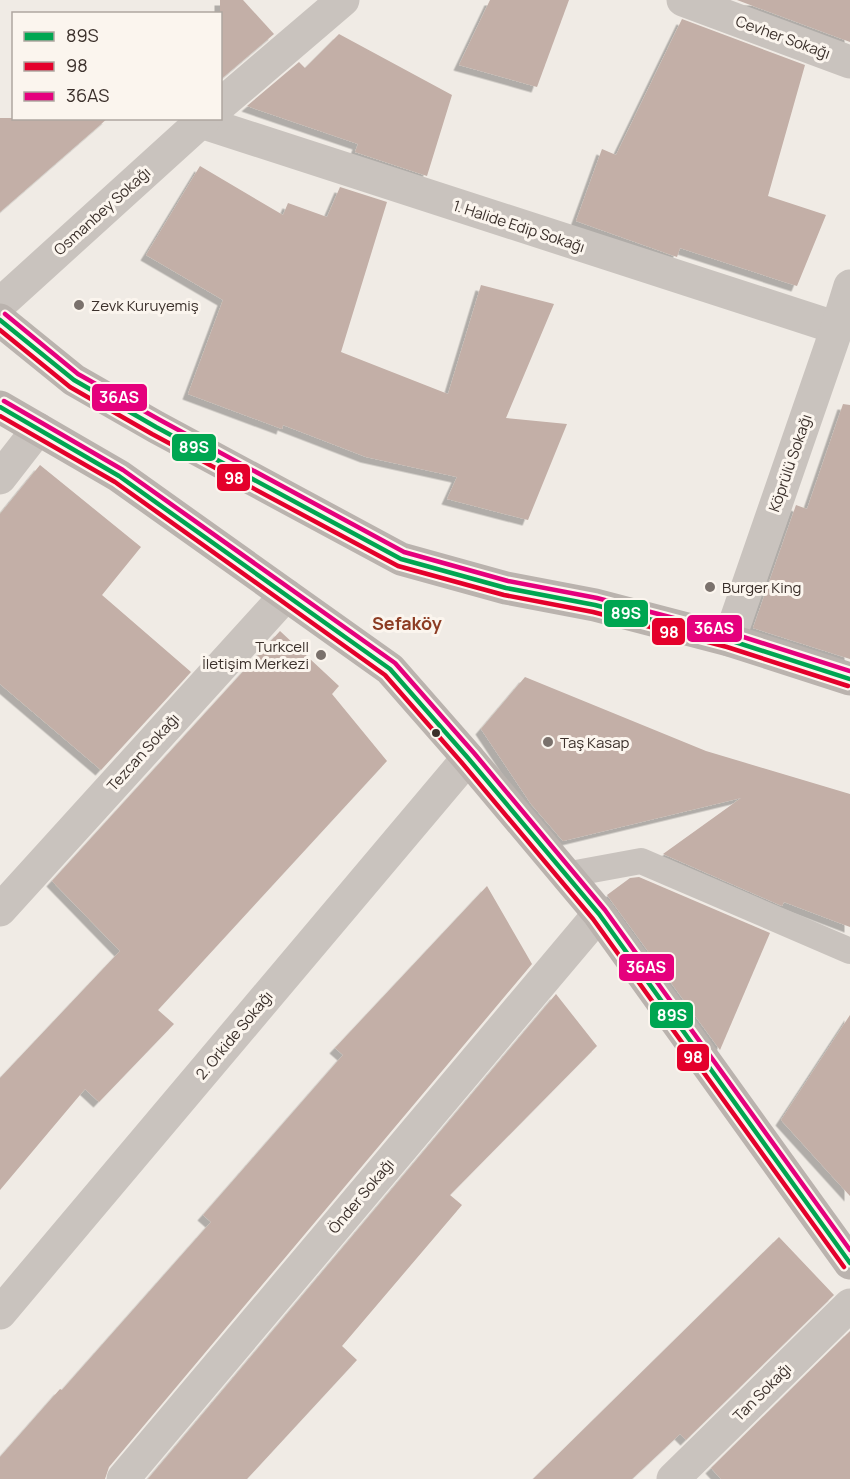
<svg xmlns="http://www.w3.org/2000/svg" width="850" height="1479" font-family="Manrope,sans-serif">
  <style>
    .building { fill: #c3afa7; filter: url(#shadow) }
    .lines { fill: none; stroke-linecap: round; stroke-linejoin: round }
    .service { stroke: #c9c3be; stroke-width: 26 }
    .minor { stroke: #c9c3be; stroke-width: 33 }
    .secondary { stroke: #bab3ae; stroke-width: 33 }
    .bus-1-casing { stroke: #fbf5ee; stroke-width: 9 }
    .bus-2-casing { stroke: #fbf5ee; stroke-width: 9 }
    .bus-3-casing { stroke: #fbf5ee; stroke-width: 9 }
    .bus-1 { stroke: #00a651; stroke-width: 4.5 }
    .bus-2 { stroke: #e4002b; stroke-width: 4.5 }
    .bus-3 { stroke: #e5007d; stroke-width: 4.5 }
    .poi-dot { fill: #7a716c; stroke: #fbf5ee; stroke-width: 2 }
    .bus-dot { fill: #3b302b; stroke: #fbf5ee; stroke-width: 2 }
    .labels { text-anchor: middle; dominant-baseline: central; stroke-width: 6; stroke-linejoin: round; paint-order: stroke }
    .street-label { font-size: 15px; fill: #3b302b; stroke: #fbf5ee }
    .poi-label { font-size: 15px; fill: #3b302b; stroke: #fbf5ee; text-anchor: start }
    .quarter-label { font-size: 18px; font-weight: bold; fill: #8c3b22; stroke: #fbf5ee }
    .line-badge { stroke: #fbf5ee; stroke-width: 2 }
    .badge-label { font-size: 16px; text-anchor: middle; font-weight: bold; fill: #fff }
  </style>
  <defs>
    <filter id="shadow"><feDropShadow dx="-5.5" dy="5.5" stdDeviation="0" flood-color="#0004"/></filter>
  </defs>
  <rect width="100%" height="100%" fill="#f0ebe5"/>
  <!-- building -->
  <g class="building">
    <path d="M220,0H243L274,34L220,80Z"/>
    <path d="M490,0H569L537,87L459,65Z"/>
    <path d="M737,0H850V42Z"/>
    <path d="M682,19L805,65L768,196L826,215L797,286L680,248L677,257L576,221L602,149L616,155Z"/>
    <path d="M339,34L452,95L427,176L355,152L358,144L247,106L299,62L305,68Z"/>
    <path d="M0,118H108L0,212Z"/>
    <path d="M200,166L283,215L288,203L327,217L340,187L387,202L341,352L448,394L481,285L554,304L506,418L567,424L528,520L447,499L457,477L366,457L283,425L282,429L188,394L223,300L146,255Z"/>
    <path d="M843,404L850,405V659L753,628L796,505L807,509Z"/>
    <path d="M40,465L141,547L102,595L191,672L101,770L0,684V514Z"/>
    <path d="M280,631L339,686L332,694L387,761L158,1010L174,1024L99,1102L85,1089L0,1190V1078L120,951L52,881Z"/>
    <path d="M525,677L706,751L850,794V927L784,902L782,906L663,854L741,798L563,841L531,804L481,729Z"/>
    <path d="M639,877L770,933L720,1050L607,895L630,878Z"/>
    <path d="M487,886L532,964L109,1467L105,1479H0V1457L60,1389L62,1390L211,1222L203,1215L343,1055L335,1048Z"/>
    <path d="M556,994L597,1046L450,1195L462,1205L342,1346L357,1360L247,1479H148Z"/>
    <path d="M850,1015V1196L781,1120Z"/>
    <path d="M779,1237L834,1295L686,1440L680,1434L632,1479H533Z"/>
    <path d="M850,1331V1479H721L711,1468Z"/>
  </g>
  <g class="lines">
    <!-- service -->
    <path class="service" d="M565,875L641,861L850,951"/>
    <!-- minor -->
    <g class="minor">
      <path d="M683,0L850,62"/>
      <path d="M220,105L343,0"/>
      <path d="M201,122L837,328"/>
      <path d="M0,304L205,118"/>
      <path d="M0,478L38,429"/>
      <path d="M729,640L837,328L850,286"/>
      <path d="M0,910L286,595"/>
      <path d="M0,1313L468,758"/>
      <path d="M123,1479L599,914"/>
      <path d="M673,1479L850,1305"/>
    </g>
    <!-- secondary -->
    <g class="secondary">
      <path d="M0,320L74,380L156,427L401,559L506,588L595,605L729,640L850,679"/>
      <path d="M0,407L119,476L390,669L468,758L599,914L850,1263"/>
    </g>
    <defs>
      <g id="bus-1">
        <path d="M0,320L74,380L156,427L401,559L506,588L595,605L729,640L850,679"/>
        <path d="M0,407L119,476L390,669L468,758L599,914L850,1263"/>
      </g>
      <g id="bus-2">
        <path d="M0,330L70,387L152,434L398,566L504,595L593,612L727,647L848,686"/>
        <path d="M0,416L115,482L385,675L462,763L593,919L844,1267"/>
      </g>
      <g id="bus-3">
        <path d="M5,314L78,374L160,420L404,552L508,581L597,598L731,633L850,671"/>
        <path d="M4,401L123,470L395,663L474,753L605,910L850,1250"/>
      </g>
    </defs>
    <!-- bus-1 casing -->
    <use href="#bus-1" class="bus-1-casing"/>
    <!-- bus-2 casing -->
    <use href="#bus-2" class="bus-2-casing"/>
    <!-- bus-3 casing -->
    <use href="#bus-3" class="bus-3-casing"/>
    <!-- bus-1 -->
    <use href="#bus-1" class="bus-1"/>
    <!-- bus-2 -->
    <use href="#bus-2" class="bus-2"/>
    <!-- bus-3 -->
    <use href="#bus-3" class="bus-3"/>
  </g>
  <!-- markers -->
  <g class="poi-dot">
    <circle cx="79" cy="305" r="6"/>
    <circle cx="710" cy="587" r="6"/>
    <circle cx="321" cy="655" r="6"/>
    <circle cx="548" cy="742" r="6"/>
  </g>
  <circle class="bus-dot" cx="436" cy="733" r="5"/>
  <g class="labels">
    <!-- street labels -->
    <g class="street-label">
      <text transform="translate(783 37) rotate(20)">Cevher Sokağı</text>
      <text transform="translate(102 211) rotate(-42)">Osmanbey Sokağı</text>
      <text transform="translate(519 226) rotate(18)">1. Halide Edip Sokağı</text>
      <text transform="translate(790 463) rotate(-71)">Köprülü Sokağı</text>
      <text transform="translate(143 752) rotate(-48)">Tezcan Sokağı</text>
      <text transform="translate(234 1035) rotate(-50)">2. Orkide Sokağı</text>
      <text transform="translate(361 1196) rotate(-50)">Önder Sokağı</text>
      <text transform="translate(762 1392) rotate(-45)">Tan Sokağı</text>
    </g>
    <!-- poi labels -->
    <g class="poi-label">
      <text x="91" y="305">Zevk Kuruyemiş</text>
      <text x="722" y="587">Burger King</text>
      <text x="309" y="646" text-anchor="end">Turkcell<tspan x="309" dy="17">İletişim Merkezi</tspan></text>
      <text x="560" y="742">Taş Kasap</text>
    </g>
    <!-- quarter labels -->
    <g class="quarter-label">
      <text x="407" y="623">Sefaköy</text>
    </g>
  </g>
  <g class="line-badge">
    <rect x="91" y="383" width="57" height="29" rx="6" fill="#e5007d"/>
    <rect x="171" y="433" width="46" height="29" rx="6" fill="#00a651"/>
    <rect x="216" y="463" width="35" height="29" rx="6" fill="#e4002b"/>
    <rect x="603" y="599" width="46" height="29" rx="6" fill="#00a651"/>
    <rect x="686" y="614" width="57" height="29" rx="6" fill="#e5007d"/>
    <rect x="651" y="617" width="35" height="29" rx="6" fill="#e4002b"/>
    <rect x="618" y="953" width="57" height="29" rx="6" fill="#e5007d"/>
    <rect x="649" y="1001" width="45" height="28" rx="6" fill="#00a651"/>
    <rect x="676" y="1043" width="34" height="29" rx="6" fill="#e4002b"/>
  </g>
  <g class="badge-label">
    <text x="119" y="403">36AS</text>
    <text x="194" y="453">89S</text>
    <text x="234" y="484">98</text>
    <text x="626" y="619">89S</text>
    <text x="714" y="634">36AS</text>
    <text x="669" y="638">98</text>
    <text x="646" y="973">36AS</text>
    <text x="672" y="1021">89S</text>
    <text x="693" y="1063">98</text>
  </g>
  <!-- legend -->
  <rect x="12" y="12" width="210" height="108" fill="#fbf5ee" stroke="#aea6a0" stroke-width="1.5"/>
  <rect x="24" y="32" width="30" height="9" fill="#00a651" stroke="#aea6a0" stroke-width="1.5"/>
  <text x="66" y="42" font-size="18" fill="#3b302b">89S</text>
  <rect x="24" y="62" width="30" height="9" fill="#e4002b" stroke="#aea6a0" stroke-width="1.5"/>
  <text x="66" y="72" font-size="18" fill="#3b302b">98</text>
  <rect x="24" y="92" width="30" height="9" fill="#e5007d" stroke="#aea6a0" stroke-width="1.5"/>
  <text x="66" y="102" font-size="18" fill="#3b302b">36AS</text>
</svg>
